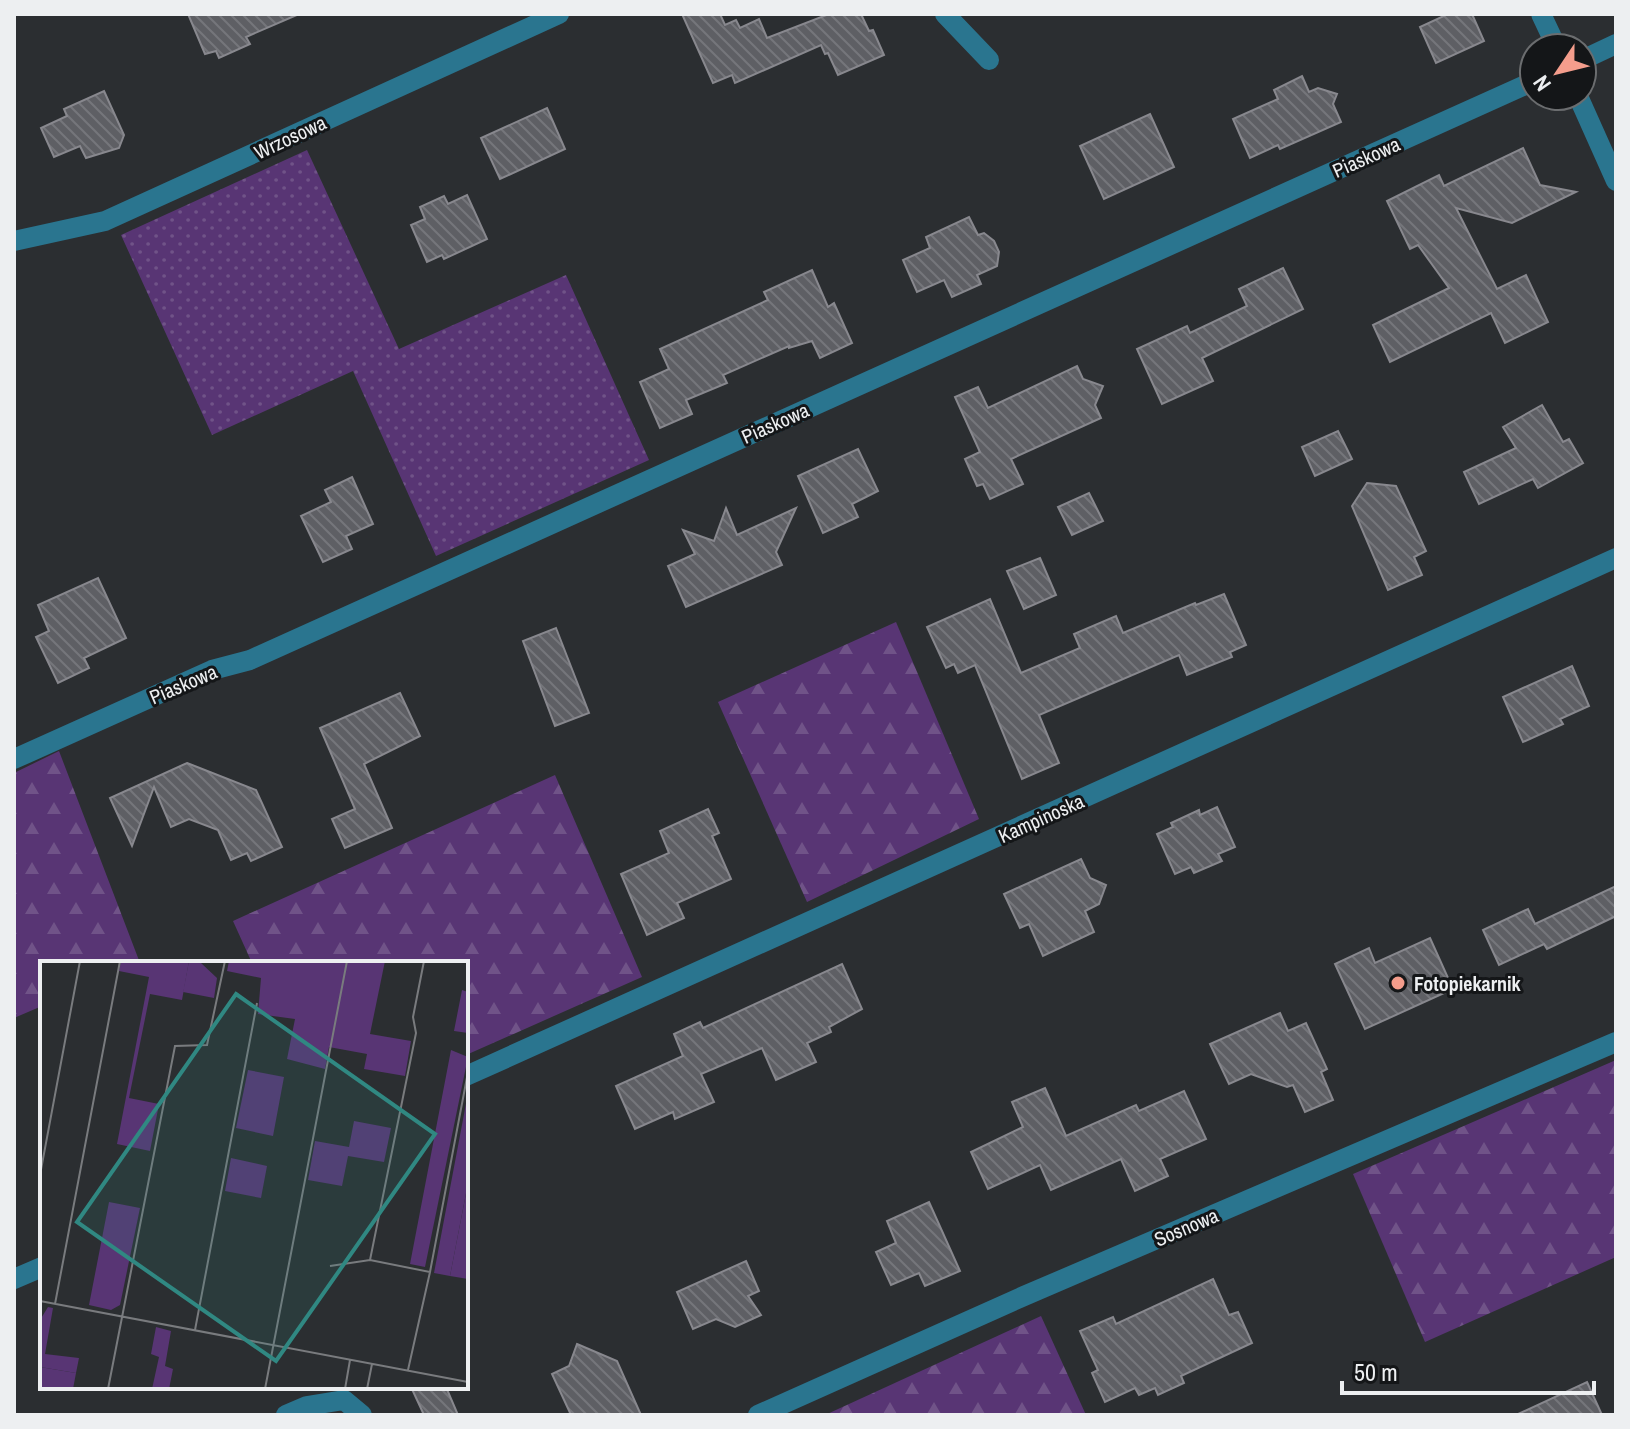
<svg xmlns="http://www.w3.org/2000/svg" width="1630" height="1429" font-family="'Archivo Narrow',sans-serif">
  <style>
    .grass { fill: url(#grass-dots) }
    .forest { fill: url(#forest-firs) }
    .building { fill: url(#building-back-hatch); stroke: #88888e; stroke-width: 2 }
    .lines { fill: none; stroke-linecap: round; stroke-linejoin: round }
    .street { stroke: #2a758f; stroke-width: 20 }
    .poi-dot { fill: #f49d8c; stroke: #141618; stroke-width: 3 }
    .labels { text-anchor: middle; dominant-baseline: central; stroke-width: 6; stroke-linejoin: round; paint-order: stroke }
    .street-label { font-size: 20px; fill: #edeff1; stroke: #141618 }
    .poi-label { font-size: 20px; font-weight: bold; fill: #edeff1; stroke: #141618; text-anchor: start }
    .inset-road { fill: none; stroke: #797b7e; stroke-width: 2 }
    .view { fill: #308882; fill-opacity: 0.15; stroke: #308882; stroke-width: 4 }
    .inset-edge { fill: none; stroke: #edeff1; stroke-width: 4 }
  </style>
  <defs>
    <pattern id="grass-dots" width="8" height="8" patternUnits="userSpaceOnUse" patternTransform="scale(2)"><rect width="8" height="8" fill="#583574"/><path d="M2 2h.1M6 6h.1" fill="none" stroke="#705388" stroke-width="1.8" stroke-linecap="round"/></pattern>
    <pattern id="forest-firs" width="22" height="20" patternUnits="userSpaceOnUse" patternTransform="scale(2)"><rect width="22" height="20" fill="#583574"/><path d="M5 1l3.5 6h-7zM16 11l3.5 6h-7z" fill="#705388"/></pattern>
    <pattern id="building-back-hatch" width="6" height="6" patternUnits="userSpaceOnUse" patternTransform="scale(2)"><rect width="6" height="6" fill="#5e5f64"/><path d="M-1 5l2 2M0 0l6 6M5-1l2 2" fill="none" stroke="#75767b"/></pattern>
  </defs>
  <rect width="100%" height="100%" fill="#2b2e31"/>
  <!-- grass -->
  <path class="grass" d="M307,150L399,349L566,275L649,460L436,556L353,371L212,435L121,235Z"/>
  <!-- forest -->
  <g class="forest">
    <path d="M896,622L979,819L807,902L718,702Z"/>
    <path d="M59,751L140,963H42V1006L14,1018V773Z"/>
    <path d="M555,775L642,977L466,1055V963H252L233,921Z"/>
    <path d="M1616,1060V1257L1425,1342L1353,1174Z"/>
    <path d="M1041,1316L1086,1415H825Z"/>
  </g>
  <!-- building -->
  <g class="building">
    <path d="M188,14H299L246,37L250,44L219,58L216,51L205,54Z"/>
    <path d="M682,14H720L725,25L736,20L740,28L759,19L767,38L829,14H861L869,31L873,30L884,55L838,75L828,53L825,54L821,45L735,83L732,75L713,83Z"/>
    <path d="M1448,14H1472L1484,41L1436,63L1420,27Z"/>
    <path d="M1302,76L1309,92L1318,88L1337,94L1333,104L1341,122L1280,149L1278,145L1250,158L1233,119L1278,99L1274,90Z"/>
    <path d="M104,91L124,135L119,148L86,158L80,146L54,157L41,128L67,116L64,109Z"/>
    <path d="M547,108L565,149L500,179L481,138Z"/>
    <path d="M1150,114L1174,167L1104,199L1080,146Z"/>
    <path d="M1523,148L1540,185L1576,192L1512,223L1456,208L1497,289L1526,275L1548,322L1505,343L1491,313L1390,362L1373,325L1449,288L1418,245L1410,249L1387,201L1439,175L1444,186Z"/>
    <path d="M467,195L487,239L444,259L442,255L427,262L411,225L425,219L420,207L444,196L448,204Z"/>
    <path d="M969,217L978,235L984,233L994,241L999,252L997,266L977,275L981,284L952,297L944,280L917,292L903,260L930,248L926,237Z"/>
    <path d="M1283,268L1303,309L1202,358L1213,381L1162,404L1137,349L1187,326L1190,333L1247,306L1239,289Z"/>
    <path d="M812,270L828,307L834,303L852,343L820,358L812,341L789,348V346L723,375L727,383L686,400L692,414L660,428L640,382L669,369L660,349L768,300L764,292Z"/>
    <path d="M1077,366L1083,379L1103,386L1095,405L1101,418L1011,459L1023,484L990,499L983,484L977,486L965,459L980,452L955,397L978,387L988,408Z"/>
    <path d="M1542,405L1563,442L1569,439L1583,463L1538,488L1533,479L1479,504L1464,472L1516,448L1503,427Z"/>
    <path d="M1338,431L1352,459L1315,476L1302,447Z"/>
    <path d="M858,449L878,491L852,504L858,517L823,533L798,476Z"/>
    <path d="M352,477L373,524L346,536L352,549L323,562L301,516L331,502L325,490Z"/>
    <path d="M1367,483L1396,486L1426,551L1414,557L1422,575L1388,590L1352,506Z"/>
    <path d="M1089,493L1103,521L1072,535L1058,507Z"/>
    <path d="M726,508L737,535L796,508L776,552L782,565L686,607L668,566L695,554L683,530L714,541Z"/>
    <path d="M1040,558L1056,595L1024,609L1007,571Z"/>
    <path d="M98,578L126,638L84,658L89,668L58,683L36,637L49,631L38,605Z"/>
    <path d="M1224,594L1246,645L1230,652L1232,657L1187,675L1179,655L1039,715L1059,763L1022,779L975,665L958,673L954,664L946,668L927,627L990,599L1021,673L1080,648L1074,634L1116,616L1123,633L1195,603L1196,605Z"/>
    <path d="M556,628L589,713L555,726L523,641Z"/>
    <path d="M1572,666L1589,706L1560,719L1563,724L1523,742L1503,697Z"/>
    <path d="M400,693L420,736L364,764L392,828L345,848L332,819L355,809L320,728Z"/>
    <path d="M187,763L256,790L282,847L251,861L247,853L231,860L218,830L189,819L171,827L154,787L132,846L110,798Z"/>
    <path d="M1217,807L1235,847L1218,854L1222,861L1194,873L1191,867L1175,874L1157,834L1173,827L1171,823L1199,810L1200,815Z"/>
    <path d="M708,809L719,833L712,836L731,879L677,903L684,918L647,935L621,874L669,853L660,831Z"/>
    <path d="M1081,859L1090,878L1106,885L1099,904L1085,911L1094,932L1043,956L1029,924L1020,928L1004,894Z"/>
    <path d="M1616,886V916L1547,949L1544,944L1499,965L1483,930L1528,909L1535,924Z"/>
    <path d="M1430,938L1453,989L1365,1029L1335,964L1369,948L1375,963Z"/>
    <path d="M842,964L862,1009L829,1027L831,1032L807,1043L816,1062L776,1080L762,1048L701,1074L714,1102L675,1119L673,1112L635,1129L616,1086L683,1056L674,1034L700,1022L703,1028Z"/>
    <path d="M1280,1013L1288,1031L1306,1023L1327,1069L1321,1072L1333,1100L1305,1112L1293,1085L1287,1087L1251,1074L1229,1084L1210,1044Z"/>
    <path d="M1045,1088L1066,1136L1136,1105L1139,1111L1184,1091L1206,1139L1160,1159L1168,1176L1135,1191L1121,1159L1051,1190L1040,1165L988,1189L971,1152L1023,1127L1012,1102Z"/>
    <path d="M929,1202L960,1271L925,1286L919,1273L891,1285L876,1252L896,1243L887,1221Z"/>
    <path d="M746,1261L759,1291L748,1296L761,1315L735,1327L716,1319L693,1329L677,1292Z"/>
    <path d="M1213,1279L1229,1315L1238,1312L1252,1343L1181,1376L1184,1383L1158,1395L1155,1388L1139,1395L1135,1388L1105,1402L1092,1373L1098,1370L1080,1331L1113,1317L1116,1324Z"/>
    <path d="M577,1344L617,1361L641,1415H571L552,1374L569,1366Z"/>
    <path d="M1587,1382L1602,1415H1516Z"/>
    <path d="M411,1387H446L458,1415H424Z"/>
  </g>
  <g class="lines">
    <!-- street -->
    <g class="street">
      <path d="M945,14L989,60"/>
      <path d="M1541,14L1557,48"/>
      <path d="M1582,60L1616,44"/>
      <path d="M1578,96L1616,181"/>
      <path d="M14,241L105,221L559,14"/>
      <path d="M14,759L212,670L250,660L1534,81"/>
      <path d="M466,1076L1616,558"/>
      <path d="M14,1279L42,1267"/>
      <path d="M286,1415L307,1406L344,1400L362,1415"/>
      <path d="M758,1415L1024,1296L1616,1042"/>
    </g>
  </g>
  <!-- markers -->
  <circle class="poi-dot" cx="1398" cy="983" r="8"/>
  <g class="labels">
    <!-- street labels -->
    <g class="street-label">
      <text transform="translate(290 137) rotate(-25)">Wrzosowa</text>
      <text transform="translate(1366 157) rotate(-24)">Piaskowa</text>
      <text transform="translate(775 423) rotate(-24)">Piaskowa</text>
      <text transform="translate(183 684) rotate(-23)">Piaskowa</text>
      <text transform="translate(1041 818) rotate(-24)">Kampinoska</text>
      <text transform="translate(1186 1227) rotate(-23)">Sosnowa</text>
    </g>
    <!-- poi labels -->
    <g class="poi-label">
      <text x="1414" y="983">Fotopiekarnik</text>
    </g>
  </g>
  <!-- overview -->
  <g transform="translate(40 961)">
    <rect width="428" height="428" fill="#2b2e31"/>
    <path d="M149,0L161,2L177,17L174,37L143,31ZM314,160L351,167L344,201L308,195L302,225L268,219L275,180L309,186ZM428,222V318L410,315ZM8,346L13,347L5,393L39,397L36,412L0,406V359ZM116,366L131,370L125,405L133,408L129,428H112L119,396L111,393Z" fill="#583574"/>
    <path d="M81,0H149L142,39L110,33L89,137L119,143L110,190L77,183L109,16L79,10ZM189,0H345L330,73L371,80L365,115L324,108L327,93L289,86L285,108L247,98L255,58L218,53L221,17L187,10ZM422,29L428,31V72L414,70ZM411,89L428,96L385,306L370,303ZM208,109L244,116L233,175L196,167ZM428,132V222L410,315L394,312ZM191,197L227,205L221,237L185,230ZM69,241L100,247L80,344L71,349L49,344ZM0,406L36,412L33,428H0Z" fill="#583574"/>
    <path class="inset-road" d="M0,214L40,0M330,299L376,72L373,56L384,0M290,305L330,299L390,311L368,409M390,311L428,111M0,340L428,421M15,343L80,0M155,369L217,42M68,428L135,85L167,84L185,0M225,428L307,0M305,428L310,399M327,428L332,403"/>
    <path class="view" d="M196,33L395,173L236,400L37,261Z"/>
    <rect width="428" height="428" class="inset-edge"/>
  </g>
  <!-- border -->
  <rect width="1630" height="1429" fill="none" stroke="#edeff1" stroke-width="32"/>
  <!-- north arrow -->
  <g transform="translate(1558 72) rotate(235)"><circle r="38" fill="#141618" stroke="#6b6d6f" stroke-width="2"/>
  <path d="M0-6L14 30L0 20L-14 30Z" fill="#f49d8c"/>
  <text y="-12" font-size="22" font-weight="bold" text-anchor="middle" fill="#edeff1">N</text>
  </g>
  <!-- scale -->
  <path d="M1342 1381v12h252v-12" fill="none" stroke="#edeff1" stroke-width="4"/>
  <text x="1354" y="1381" font-size="24" fill="#edeff1" stroke="#141618" stroke-width="6" paint-order="stroke">50 m</text>
</svg>
